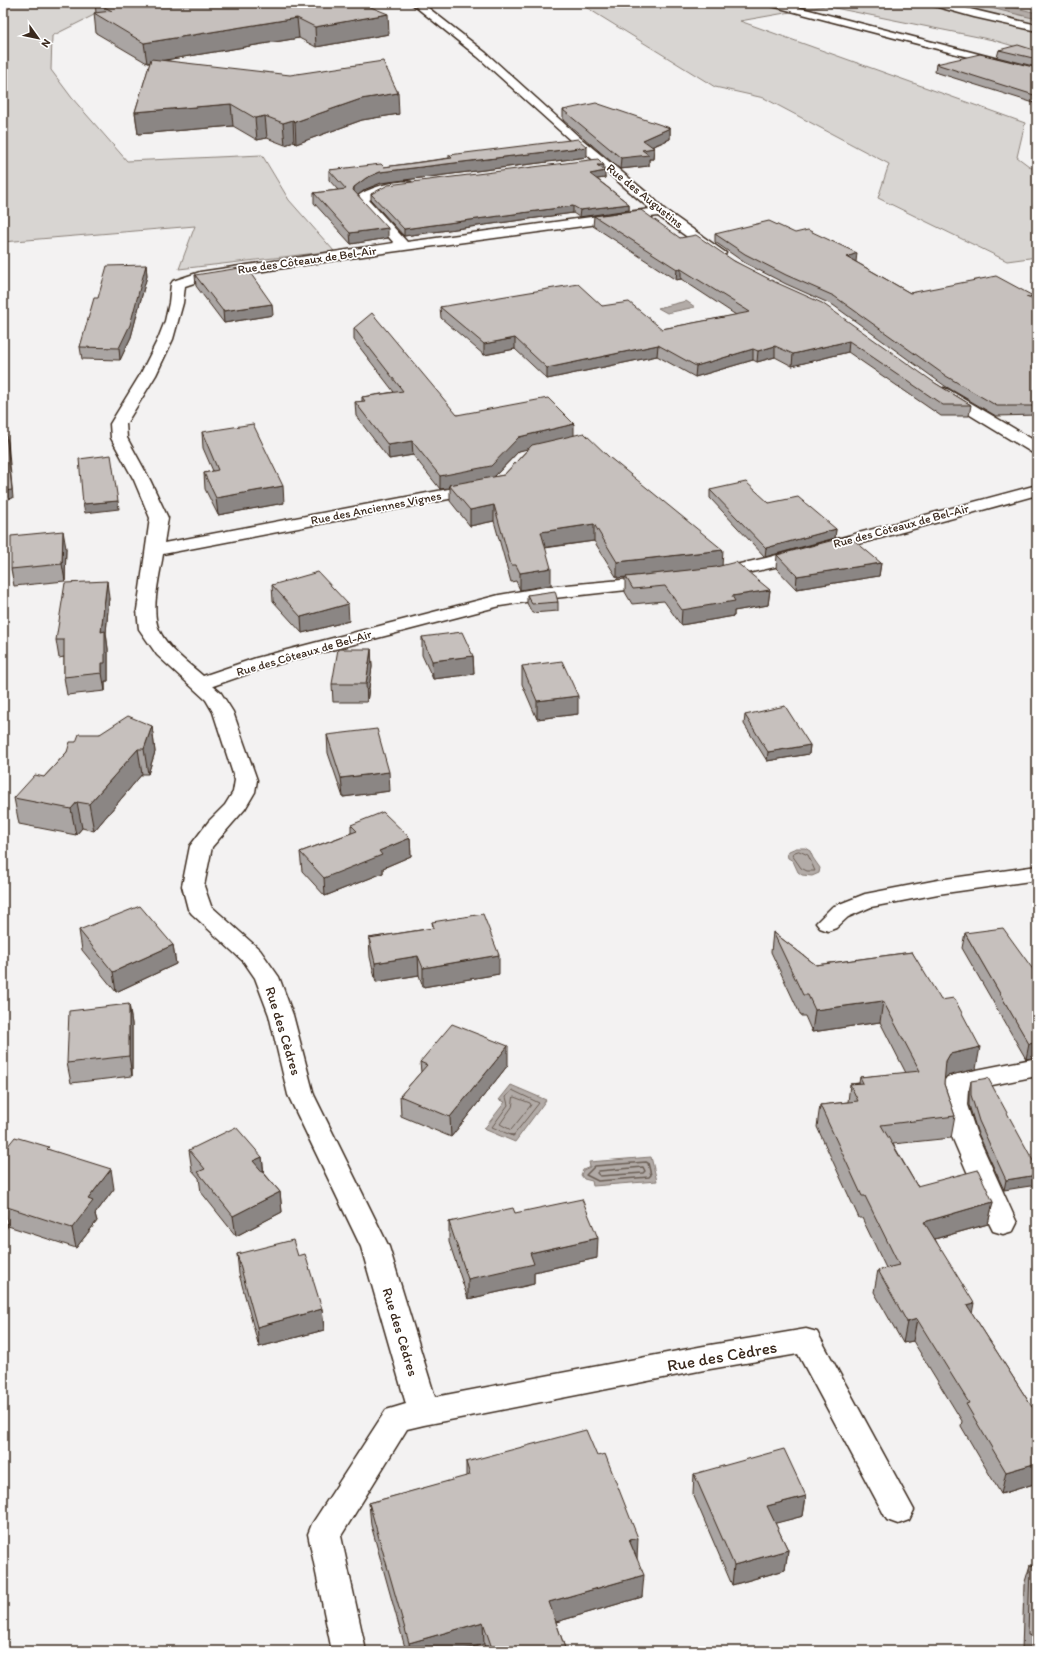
<svg xmlns="http://www.w3.org/2000/svg" width="1040" height="1654" font-family="Itim,sans-serif">
  <style>
    .green { fill: #d8d5d2; stroke: #8a8078 }
    .water { fill: #b2aba7; stroke: #827770 }
    .lines { fill: none; stroke-linecap: round; stroke-linejoin: round }
    .shore-far1 { stroke: #6b5e55; stroke-width: 1 }
    .shore { stroke: #6b5e55; stroke-width: 1.5 }
    .street-casing { stroke: #3b2a1e; stroke-width: 3 }
    .street { fill: #fff; fill-rule: evenodd }
    .wall { fill: #aaa5a3; stroke: #3b2a1e; fill-rule: evenodd }
    .shaded-wall { fill: #8b8684; stroke: #3b2a1e }
    .building { fill: #c6c0bd; stroke: #3b2a1e }
    .labels { text-anchor: middle; dominant-baseline: central; stroke-width: 3.5; stroke-linejoin: round; paint-order: stroke }
    .far-street-label { font-size: 12px; fill: #3b2a1e; stroke: #fff }
    .street-label { font-size: 14px; fill: #3b2a1e; stroke: #fff }
    .near-street-label { font-size: 17px; fill: #3b2a1e; stroke: #fff }
  </style>
  <rect width="100%" height="100%" fill="#f3f2f2"/>
  <filter id="ink" filterUnits="userSpaceOnUse"><feTurbulence type="fractalNoise" baseFrequency=".025" numOctaves="2"/><feDisplacementMap in="SourceGraphic" scale="8" xChannelSelector="R" yChannelSelector="G"/><feConvolveMatrix kernelMatrix="1 2 1 2 8 2 1 2 1" color-interpolation-filters="sRGB"/></filter>
  <g filter="url(#ink)">
    <!-- green -->
    <g class="green">
      <path d="M3,3H122L116,4L52,36L51,70L72,98L127,161L262,155L289,200L334,251L179,269L195,226L3,242Z"/>
      <path d="M600,3H1037V53L993,40L825,6L740,21L1025,123L1017,157L1037,172V257L1007,261L878,198L889,164L764,98L715,87L584,6Z"/>
    </g>
    <!-- water -->
    <g class="water">
      <path d="M970,3H996L1037,13V19Z"/>
      <path d="M686,301L695,307L667,313L658,308Z"/>
      <path d="M796,848H805L810,851L813,858L820,868L819,873L812,876L802,875L798,872L793,861L788,858L787,854L789,851Z"/>
      <path d="M511,1085L546,1100L515,1142L484,1129L505,1102L499,1100Z"/>
      <path d="M651,1157L657,1181L593,1186L592,1181L584,1179L581,1175L583,1170L590,1167L589,1162Z"/>
    </g>
    <g class="lines">
      <!-- shore-far1 -->
      <g class="shore-far1">
        <path d="M799,851L808,855L815,871H807L801,868L792,855L793,853Z"/>
        <path d="M514,1097L530,1103L531,1105L511,1130L500,1124L512,1107Z"/>
        <path d="M513,1136L492,1127L508,1105L506,1097L512,1090L539,1103L513,1136"/>
      </g>
      <!-- shore -->
      <g class="shore">
        <path d="M510,1135H514"/>
        <path d="M646,1162L648,1163L651,1175L649,1177L598,1181L586,1175L595,1166Z"/>
        <path d="M643,1167L645,1171L643,1173L600,1176L597,1173L599,1171Z"/>
      </g>
      <defs>
        <g id="street">
          <path d="M411,3H422L486,53L578,136L652,197L664,209L726,253L724,256H714L658,216L390,252L203,280L185,286L183,303L173,339L156,375L126,424L127,438L150,480L168,518L164,543L480,483L486,484L488,488L486,492L480,493L163,554C160,574 150,611 159,630C168,649 188,663 203,676L256,658L499,595L545,587L654,577L660,578L663,582L660,586L654,587L545,599L500,606L270,666L213,686L221,693L233,712L257,780L255,792L245,809L212,847L204,886L211,906L260,950L279,977L293,1015L314,1095L389,1247L435,1397L704,1346L806,1329L817,1332L914,1510L909,1520L898,1524L887,1520L798,1354L704,1370L424,1425L407,1429L341,1536L366,1651H332L308,1534L312,1524L386,1410L406,1404L361,1247L288,1095L269,1015L255,978L244,962L192,914L188,909L182,886L190,846L209,821L225,805L233,792L235,780L213,712L206,700L157,655L139,629L137,610L150,518L134,480L111,438L110,424L140,375L158,339L165,321L169,303L171,284L173,281L200,272L394,243L355,199C362,189 399,179 411,182L413,185L411,188L388,192L369,200L407,242L650,209L570,140L478,57Z"/>
          <path d="M766,3H782L1037,69V75L768,5Z"/>
          <path d="M929,3H945L1037,25V31L974,17L931,5Z"/>
          <path d="M944,388L949,390L1037,442V454L1031,452L939,396L936,393L939,390Z"/>
          <path d="M1037,485V495L775,567L715,580L709,579L706,575L709,571L766,558Z"/>
          <path d="M1037,866V880L938,894L871,907L848,917L836,928L828,931L820,928L816,923L832,907L865,894L938,880Z"/>
          <path d="M1037,1058V1076L968,1090L967,1105L976,1132L1017,1223L1013,1231L1003,1234L993,1231L989,1223L950,1132L941,1105L943,1083L947,1077L956,1074Z"/>
        </g>
      </defs>
      <!-- street casing -->
      <use href="#street" class="street-casing"/>
      <!-- street -->
      <use href="#street" class="street"/>
    </g>
    <!-- wall -->
    <g class="wall">
      <path d="M95,3H361L389,34L316,47L299,38L165,60L399,114L362,120L296,144L294,142L285,145L267,138L257,140L233,126L138,134L135,112L150,63H147L96,33L94,13H96Z"/>
      <path d="M999,50L1037,51V67L997,57Z"/>
      <path d="M936,64L1037,68V104L935,72Z"/>
      <path d="M563,110L670,128V139L652,147L654,148L653,159H649V166L620,169L563,120Z"/>
      <path d="M449,155L587,157L381,183L366,189L358,195L388,238L351,244L314,203V193L338,190L329,180V170L384,167L449,158Z"/>
      <path d="M604,171L605,178L597,179L629,204V210L579,217L573,213L404,236L371,200V194Z"/>
      <path d="M594,216L680,238L734,261L971,405L969,416H941L848,352L792,366L775,357L757,362L753,360L695,377L657,356L547,379L515,349L484,355L441,318L440,307L602,306L662,329L736,315L681,279L676,280L593,226Z"/>
      <path d="M715,234L856,262L910,293L1032,300L1037,301V415L996,416L945,386L833,305L786,284L745,263L715,242Z"/>
      <path d="M146,265L147,276L131,337L120,360L82,359L80,347L98,298Z"/>
      <path d="M195,275L273,315L224,323L196,286Z"/>
      <path d="M354,328L457,415L574,435L609,457L722,565L770,590L768,605L734,611V616L681,625L664,601L632,604L625,592V577L617,578L594,541L545,548L551,585L520,590L516,581L511,582L494,521L470,526L450,501V488L440,489L413,455L389,459L356,416L355,402H362V397L394,392L354,340ZM529,448L504,475L494,477L519,451Z"/>
      <path d="M202,432L284,503L218,515L205,489L204,473L213,471L203,448Z"/>
      <path d="M710,490L769,503L836,529L835,538L765,557L710,498Z"/>
      <path d="M66,548L65,581L14,586L11,569Z"/>
      <path d="M777,555L881,563L879,576L796,589L776,568Z"/>
      <path d="M272,585L349,621L302,633L273,601Z"/>
      <path d="M527,595L558,602V611L532,613L527,603Z"/>
      <path d="M109,598L106,633L108,649V681H105V691L67,695L64,677V657L59,658L56,640Z"/>
      <path d="M422,637L473,656L474,674L433,679L422,655Z"/>
      <path d="M371,649L372,667L367,702H333L332,684Z"/>
      <path d="M522,666L578,714L537,719L522,684Z"/>
      <path d="M745,715L810,745L809,754L767,761L744,724Z"/>
      <path d="M152,726L155,752L148,774H142L94,831L82,828L76,835L19,824L14,798L44,777L76,742L100,734Z"/>
      <path d="M327,735L390,791L343,797L328,753Z"/>
      <path d="M351,825L410,838L411,856L383,868V873L325,896L302,871L300,852L351,833Z"/>
      <path d="M432,922L499,974L423,987L419,975L376,982L370,957L369,938L433,928Z"/>
      <path d="M79,930L173,945L176,964L116,992L82,950Z"/>
      <path d="M773,932L816,965L912,952L976,1069L947,1076L944,1079V1084L955,1116L951,1138L893,1144L917,1186L993,1202L988,1224L935,1239L972,1313L1032,1407L1037,1406V1483L1001,1494L961,1426L962,1421L913,1341L903,1343L874,1292L878,1270L886,1268L862,1218H859L817,1127L820,1105L848,1102L850,1084L859,1083L860,1077L906,1073L880,1022L812,1032L805,1016H801L771,952Z"/>
      <path d="M965,933L1037,1057L1026,1059L962,948Z"/>
      <path d="M129,1004L132,1024V1076L71,1083L67,1063Z"/>
      <path d="M420,1062L508,1065L451,1137L401,1116L400,1096L421,1072Z"/>
      <path d="M971,1081L1037,1168L1004,1190L977,1131L969,1105V1091Z"/>
      <path d="M3,1146L7,1147L50,1150L114,1189L95,1214L97,1221L76,1248L8,1226L3,1232Z"/>
      <path d="M189,1150L262,1157L264,1173L280,1192L282,1212L236,1236L201,1192L199,1178L192,1170Z"/>
      <path d="M515,1213L597,1258L534,1272V1284L468,1299L449,1242V1222Z"/>
      <path d="M237,1254L298,1256L322,1309L324,1330L259,1347L239,1274Z"/>
      <path d="M466,1462L637,1559L642,1597L556,1622L566,1651H486L484,1644L459,1651H406L371,1525L369,1503L466,1477Z"/>
      <path d="M694,1474L806,1496L803,1516L775,1523L788,1550L785,1570L732,1585L693,1494Z"/>
      <path d="M1030,1565L1037,1566V1651H1022L1024,1585Z"/>
    </g>
    <!-- shaded-wall -->
    <g class="shaded-wall">
      <path d="M388,14L389,34L316,47L315,27Z"/>
      <path d="M297,18L299,38L147,63L144,43Z"/>
      <path d="M398,93L399,114L362,120L296,144L295,122L361,99Z"/>
      <path d="M231,104L233,126L138,134L135,112Z"/>
      <path d="M265,116L267,138L257,140L255,118Z"/>
      <path d="M293,120L294,142L285,145L283,123Z"/>
      <path d="M670,128V139L646,149L654,148L653,159H649V166L620,169L621,158L643,140Z"/>
      <path d="M587,147V157L381,183L366,189L354,198V200V187L366,178L380,172Z"/>
      <path d="M597,165H604V171Z"/>
      <path d="M605,171V178L590,180V174Z"/>
      <path d="M629,204V210L579,217L580,210Z"/>
      <path d="M573,206V213L404,236V229Z"/>
      <path d="M388,228V238L351,244L350,233Z"/>
      <path d="M857,253L856,262L847,257Z"/>
      <path d="M146,265L147,276L131,337L120,360L119,348Z"/>
      <path d="M677,269H681V279L676,280Z"/>
      <path d="M1033,296L1032,305L1026,297Z"/>
      <path d="M272,304L273,315L224,323L223,311Z"/>
      <path d="M515,338V349L484,355V344Z"/>
      <path d="M849,341L848,352L792,366L793,354Z"/>
      <path d="M658,345L657,356L547,379V368Z"/>
      <path d="M775,346V357L757,362L758,351Z"/>
      <path d="M753,349V360L695,377L696,366Z"/>
      <path d="M574,424V438L519,451L491,480L449,485L450,488L440,489V476L519,437Z"/>
      <path d="M6,434L8,442L13,498L3,500Z"/>
      <path d="M412,441L413,455L389,459L388,445Z"/>
      <path d="M283,486L284,503L218,515L216,498Z"/>
      <path d="M118,501L119,509L85,513L83,504Z"/>
      <path d="M494,505V521L470,526V510Z"/>
      <path d="M594,524V541L541,548V532Z"/>
      <path d="M836,529L835,538L765,557L766,548Z"/>
      <path d="M63,531L66,548L65,581L62,564Z"/>
      <path d="M723,550L722,567L617,578V562Z"/>
      <path d="M881,563L879,576L796,589L797,576Z"/>
      <path d="M551,568V585L520,590V573Z"/>
      <path d="M107,581L109,598L106,633L108,649V681H105V691L102,673L101,632Z"/>
      <path d="M770,590L768,605L734,611V616L681,625L682,610L732,596Z"/>
      <path d="M348,604L349,621L302,633L301,617Z"/>
      <path d="M371,649L372,667L367,702L366,684Z"/>
      <path d="M473,656L474,674L433,679L432,661Z"/>
      <path d="M578,696V714L537,719V701Z"/>
      <path d="M152,726L155,752L148,774L144,749Z"/>
      <path d="M810,745L809,754L767,761L768,752Z"/>
      <path d="M138,749L142,774L94,831L89,804Z"/>
      <path d="M389,772L390,791L343,797L341,778Z"/>
      <path d="M77,802L82,828L76,835L71,809Z"/>
      <path d="M410,838L411,856L383,868V873L325,896L324,878L379,851Z"/>
      <path d="M173,945L176,964L116,992L113,972Z"/>
      <path d="M499,955V974L423,987V968Z"/>
      <path d="M418,956L419,975L376,982L375,963Z"/>
      <path d="M883,1001L880,1022L812,1032L815,1010Z"/>
      <path d="M129,1004L132,1024V1076L129,1056Z"/>
      <path d="M1037,1042V1057L1026,1059L1029,1044Z"/>
      <path d="M508,1046V1065L451,1137L450,1117Z"/>
      <path d="M980,1047L976,1069L947,1076L942,1082L946,1061L950,1054Z"/>
      <path d="M262,1157L264,1176L253,1161Z"/>
      <path d="M111,1169L114,1189L95,1214L97,1221L76,1248L72,1228L88,1199Z"/>
      <path d="M1037,1175V1185L1004,1190L1006,1180Z"/>
      <path d="M280,1192L282,1212L236,1236L233,1216Z"/>
      <path d="M993,1202L988,1224L920,1243L924,1222Z"/>
      <path d="M3,1206H4L8,1226L3,1232Z"/>
      <path d="M598,1238L597,1258L534,1272V1284L468,1299V1279L530,1253Z"/>
      <path d="M974,1303L970,1325L967,1305Z"/>
      <path d="M322,1309L324,1330L259,1347L257,1327Z"/>
      <path d="M917,1319L913,1341L903,1343L907,1322Z"/>
      <path d="M1037,1463V1483L1001,1494L1006,1472Z"/>
      <path d="M806,1496L803,1516L765,1526L767,1506Z"/>
      <path d="M638,1538L637,1560L629,1540Z"/>
      <path d="M788,1550L785,1570L732,1585L734,1565Z"/>
      <path d="M644,1575L642,1597L549,1624V1602Z"/>
      <path d="M483,1622L484,1644L459,1651H410L409,1643Z"/>
    </g>
    <!-- building -->
    <g class="building">
      <path d="M97,3H361L388,14L315,27L297,18L144,43L94,13L112,11Z"/>
      <path d="M1018,45L1037,51V59L999,50Z"/>
      <path d="M980,54L1037,68V96L936,64Z"/>
      <path d="M151,59L290,75L383,61L398,93L361,99L295,122L293,120L283,123L265,116L255,118L231,104L135,112Z"/>
      <path d="M596,103L670,128L643,140L654,148L642,150L649,155L621,158L563,110Z"/>
      <path d="M578,139L587,147L380,172L366,178L354,187L353,190L388,228L350,233L314,193L346,189L329,170L381,164L384,167L452,158L449,155Z"/>
      <path d="M598,159L604,165H597L605,171L590,174L629,204L580,210L573,206L404,229L371,194L388,185Z"/>
      <path d="M641,210L680,238L696,235L734,261L775,282L822,303L935,383L971,405H943L849,341L793,354L775,346L758,351L753,349L696,366L658,345L547,368L515,338L484,344L440,307L578,284L602,306L629,302L662,329L750,312L681,269H677L594,216Z"/>
      <path d="M769,221L795,233L808,230L857,253L847,257L910,293L996,276L1033,296L1026,297L1037,301V406H997L946,376L834,296L786,275L745,254L715,234Z"/>
      <path d="M146,265L130,325L119,348L80,347L94,298H98L107,266Z"/>
      <path d="M246,267L272,304L223,311L195,275Z"/>
      <path d="M372,313L457,415L548,398L574,424L519,437L491,466L440,476L412,441L388,445L355,402L365,401L362,397L403,391L354,328Z"/>
      <path d="M253,424L283,486L216,498L204,473L218,470L202,432Z"/>
      <path d="M584,433L609,457L723,550L617,562L594,524L541,532L551,568L520,573L516,565H511L494,505L470,510L449,485L504,475L532,445Z"/>
      <path d="M6,434L12,490L3,491V435Z"/>
      <path d="M111,455L118,501L83,504L79,459Z"/>
      <path d="M746,482L769,503L798,497L836,529L766,548L710,490Z"/>
      <path d="M63,531L62,564L11,569V536Z"/>
      <path d="M849,536L881,563L797,576L777,555Z"/>
      <path d="M736,562L770,590L732,596L735,601L682,610L665,586L633,589L626,577L716,567Z"/>
      <path d="M318,572L348,604L301,617L272,585Z"/>
      <path d="M107,581L101,632L105,631V663H102V673L64,677V640H56L65,583Z"/>
      <path d="M555,591L558,602L532,604L527,595Z"/>
      <path d="M462,632L473,656L432,661L422,637Z"/>
      <path d="M338,649H371L366,684H332Z"/>
      <path d="M562,661L578,696L537,701L522,666Z"/>
      <path d="M785,706L810,745L768,752L745,715Z"/>
      <path d="M128,716L152,726L144,749H138L89,804L77,802L71,809L14,798L35,775L44,777L67,752L70,742H76L79,734H100Z"/>
      <path d="M377,729L389,772L341,778L327,735Z"/>
      <path d="M383,812L410,838L379,851L382,855L324,878L300,852L357,831L351,825Z"/>
      <path d="M140,906L173,945L113,972L79,930Z"/>
      <path d="M483,914L499,955L423,968L418,956L375,963L369,938L434,928L432,922Z"/>
      <path d="M1003,928L1037,975V1042L1029,1044L965,933Z"/>
      <path d="M773,932L816,965L912,952L941,1000L954,998L980,1047L950,1054L946,1061L944,1084L955,1116L881,1125L917,1186L978,1170L993,1202L924,1222L974,1303L967,1305L1032,1407L1037,1406V1463L1006,1472L966,1404L969,1403L917,1319L907,1322L878,1270L899,1265L865,1196H862L820,1105L858,1101L850,1084L863,1083L860,1077L920,1071L883,1001L815,1010L808,995H803Z"/>
      <path d="M129,1004V1056L67,1063L69,1011Z"/>
      <path d="M452,1024L508,1046L450,1117L400,1096L427,1065L420,1062Z"/>
      <path d="M988,1078L1037,1168V1175L1006,1180L979,1121L971,1095V1081Z"/>
      <path d="M236,1127L262,1157L253,1161L280,1192L233,1216L198,1172L205,1169L189,1150Z"/>
      <path d="M15,1137L49,1147L47,1149L111,1169L88,1199L93,1201L72,1228L4,1206H3V1146L7,1147Z"/>
      <path d="M582,1199L598,1238L530,1253L534,1264L468,1279L449,1222L513,1208L515,1213Z"/>
      <path d="M293,1240L298,1256L305,1254L322,1309L257,1327L237,1254Z"/>
      <path d="M586,1430L597,1456L605,1454L638,1538L629,1540L644,1575L549,1602L566,1651H493L483,1622L409,1643L369,1503L470,1475L466,1462Z"/>
      <path d="M784,1449L806,1496L767,1506L788,1550L734,1565L694,1474Z"/>
      <path d="M1030,1565L1037,1566V1637L1028,1635Z"/>
    </g>
  </g>
  <g class="labels">
    <!-- far-street labels -->
    <g class="far-street-label">
      <text transform="translate(645 196) rotate(39)">Rue des Augustins</text>
      <text transform="translate(307 260) rotate(-8)">Rue des Côteaux de Bel-Air</text>
      <text transform="translate(376 508) rotate(-11)">Rue des Anciennes Vignes</text>
      <text transform="translate(901 526) rotate(-15)">Rue des Côteaux de Bel-Air</text>
      <text transform="translate(304 653) rotate(-16)">Rue des Côteaux de Bel-Air</text>
    </g>
    <!-- street labels -->
    <g class="street-label">
      <text transform="translate(283 1031) rotate(73)">Rue des Cèdres</text>
      <text transform="translate(400 1332) rotate(73)">Rue des Cèdres</text>
    </g>
    <!-- near-street labels -->
    <g class="near-street-label">
      <text transform="translate(722 1356) rotate(-10)">Rue des Cèdres</text>
    </g>
  </g>
  <!-- margin -->
  <rect width="1040" height="1654" fill="none" stroke="#fff" stroke-width="16"/>
  <rect x="8" y="8" width="1024" height="1638" fill="none" stroke="#3b2a1e" stroke-width="1.5" filter="url(#ink)"/>
  <!-- north arrow -->
  <g transform="translate(38 38) rotate(123)" stroke="#ffffff" stroke-width="3" paint-order="stroke">
  <path d="M0-3L7 15L0 10L-7 15Z" fill="#3b2a1e"/>
  <text y="-6" font-size="11" font-weight="bold" text-anchor="middle" fill="#3b2a1e">N</text>
  </g>
</svg>
